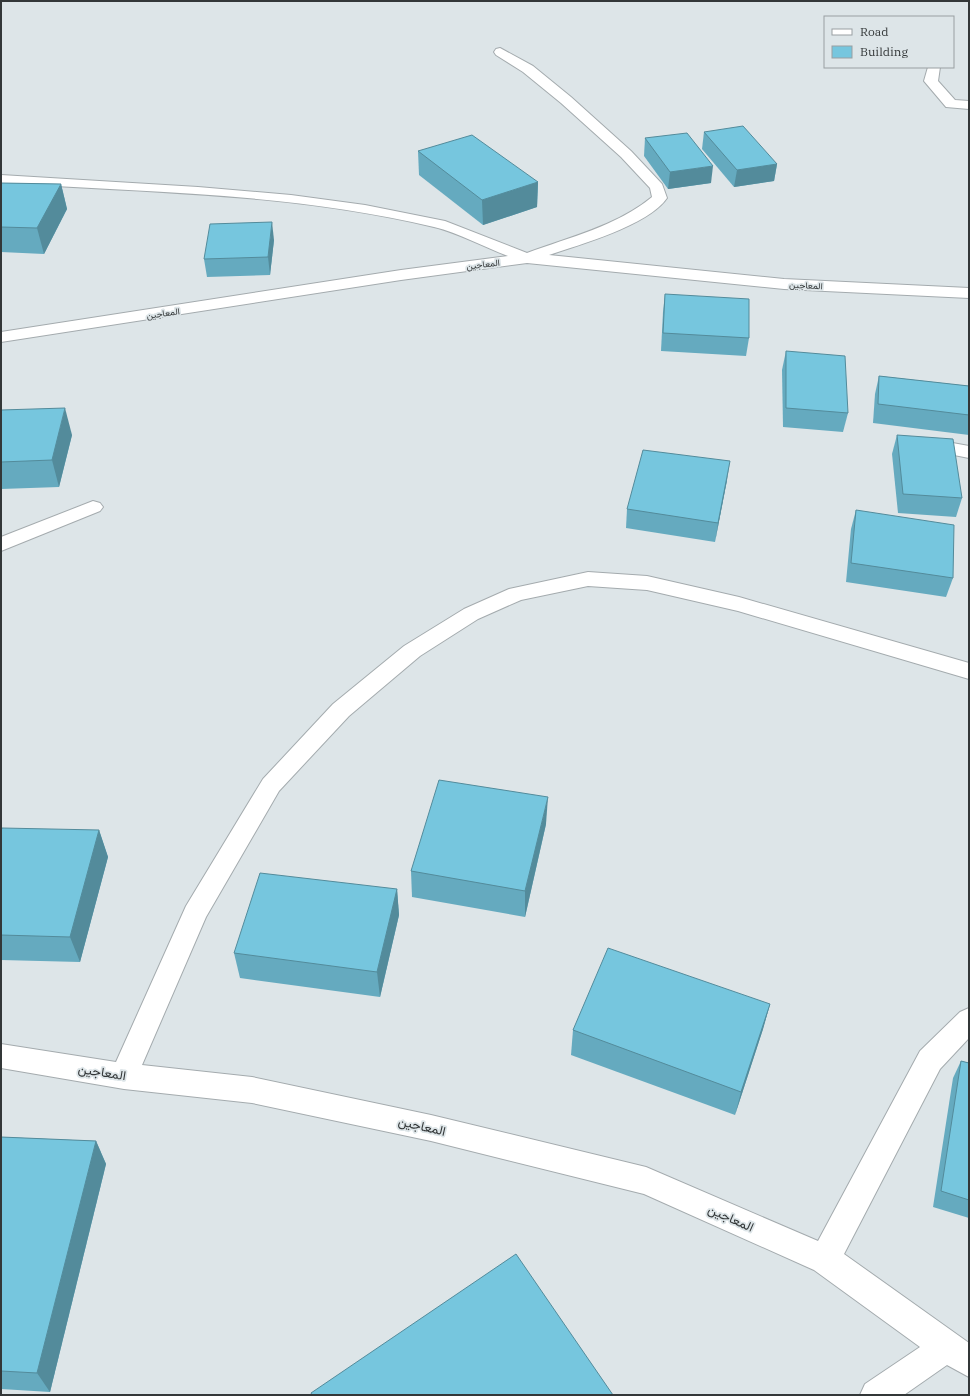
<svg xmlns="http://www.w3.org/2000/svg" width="970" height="1396" font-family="'IBM Plex Serif',Vazirmatn,serif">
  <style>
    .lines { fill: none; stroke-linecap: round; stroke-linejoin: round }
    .minor-casing { stroke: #a4abae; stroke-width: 2 }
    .minor { fill: #fff; fill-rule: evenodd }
    .wall { fill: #65aabf }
    .shaded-wall { fill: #538b9b }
    .building { fill: #76c6de; stroke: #538b9b }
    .labels { text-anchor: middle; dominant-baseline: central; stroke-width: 3.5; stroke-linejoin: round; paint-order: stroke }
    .far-street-label { font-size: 9px; fill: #333738; stroke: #dde5e8 }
    .near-street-label { font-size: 13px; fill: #333738; stroke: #dde5e8 }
  </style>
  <rect width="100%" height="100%" fill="#dde5e8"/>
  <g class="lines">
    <defs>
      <g id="minor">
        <path d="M500,48L533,66L571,97L631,151L662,184L667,198C649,225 579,245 549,255L784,279L969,288V298L784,289L527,263L401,280L1,342V332L401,270L508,256C484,247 459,233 434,227C293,193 145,192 1,183V175L198,187L291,195L365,205L445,221L527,253C570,237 617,226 652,197L650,188L621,157L561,103L523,72L496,55L494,52L496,49Z"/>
        <path d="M928,67H940L938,81L955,100L969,101V109L946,107L924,81Z"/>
        <path d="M925,438L969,446V458L919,448L916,444L919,440Z"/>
        <path d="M93,501L100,503L103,507L100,511L1,551V537Z"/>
        <path d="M588,572L647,576L739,597L969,663V679L738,611L647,590L588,586L521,600L478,619L420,656L349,716L279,791L206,917L142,1065L252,1077L431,1115L646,1167L818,1241L920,1051L960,1012L969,1008V1038L940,1069L844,1254L969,1343V1377L947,1365L904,1395H860L865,1384L920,1347L814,1270L644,1194L431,1141L252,1103L124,1089L1,1068V1044L116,1062L186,906L263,779L333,704L404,646L464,609L509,589Z"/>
      </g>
    </defs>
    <!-- minor casing -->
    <use href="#minor" class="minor-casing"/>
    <!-- minor -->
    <use href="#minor" class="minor"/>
  </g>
  <!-- wall -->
  <g class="wall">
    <path d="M704,132L777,164L774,181L734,187L702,149Z"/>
    <path d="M645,138L711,183L668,189L644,156Z"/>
    <path d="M418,151L538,182L537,207L483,225L419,175Z"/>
    <path d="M1,183L61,184L67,209L44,254L1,252Z"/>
    <path d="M274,240L270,275L207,277L204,259Z"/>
    <path d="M665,294L749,338L746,356L661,351L663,312Z"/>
    <path d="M786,351L848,413L843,432L783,427L782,370Z"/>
    <path d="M879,376L969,386V435L873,423L875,394Z"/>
    <path d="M1,410L72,435L59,487L1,489Z"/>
    <path d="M897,435L962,498L956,517L898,513L892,454Z"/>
    <path d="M727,480L715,542L626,528L627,509Z"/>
    <path d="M856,510L953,578L946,597L846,582L851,529Z"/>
    <path d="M546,824L525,917L412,897L411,871Z"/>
    <path d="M99,830L108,857L80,962L1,960V831Z"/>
    <path d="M397,889L399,915L380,997L240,978L234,953Z"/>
    <path d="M770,1004L763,1029L735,1115L571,1055L573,1030Z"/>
    <path d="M961,1061L969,1063V1218L933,1207L953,1078Z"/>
    <path d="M1,1137L96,1141L106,1164L50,1392L1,1389Z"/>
  </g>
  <!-- shaded-wall -->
  <g class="shaded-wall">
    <path d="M777,164L774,181L734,187L737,170Z"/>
    <path d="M713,166L711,183L668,189L670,172Z"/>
    <path d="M538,182L537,207L483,225L482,200Z"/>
    <path d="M61,184L67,209L44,254L37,228Z"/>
    <path d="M272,222L274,240L270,275L268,257Z"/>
    <path d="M65,408L72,435L59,487L52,460Z"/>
    <path d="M730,461L727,480L715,542L718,523Z"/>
    <path d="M548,797L546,824L525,917V891Z"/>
    <path d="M99,830L108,857L80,962L70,937Z"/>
    <path d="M397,889L399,915L380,997L377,972Z"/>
    <path d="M770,1004L763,1029L735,1115L741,1092Z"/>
    <path d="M96,1141L106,1164L50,1392L37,1373Z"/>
  </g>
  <!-- building -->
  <g class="building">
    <path d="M743,126L777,164L737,170L704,132Z"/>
    <path d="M687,133L713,166L670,172L645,138Z"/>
    <path d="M472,135L538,182L482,200L418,151Z"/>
    <path d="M1,183L61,184L37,228L1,227Z"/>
    <path d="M272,222L268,257L204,259L210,224Z"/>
    <path d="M665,294L749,299V338L663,333Z"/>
    <path d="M786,351L845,356L848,413L786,408Z"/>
    <path d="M879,376L969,386V415L878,404Z"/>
    <path d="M65,408L52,460L1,462V410Z"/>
    <path d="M897,435L953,439L962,498L903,494Z"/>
    <path d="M643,450L730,461L718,523L627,509Z"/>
    <path d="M856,510L954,525L953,578L851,563Z"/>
    <path d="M439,780L548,797L525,891L411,871Z"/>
    <path d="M2,828L99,830L70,937L1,935V831Z"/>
    <path d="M260,873L397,889L377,972L234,953Z"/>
    <path d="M608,948L770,1004L741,1092L573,1030Z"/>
    <path d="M961,1061L969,1063V1200L941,1191Z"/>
    <path d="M1,1137L96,1141L37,1373L1,1371Z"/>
    <path d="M516,1254L613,1395H312L311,1393Z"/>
  </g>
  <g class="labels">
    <!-- far-street labels -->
    <g class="far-street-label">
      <text transform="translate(483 264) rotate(-7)">المعاجين</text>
      <text transform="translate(806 285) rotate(3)">المعاجين</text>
      <text transform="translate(163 313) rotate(-8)">المعاجين</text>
    </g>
    <!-- near-street labels -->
    <g class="near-street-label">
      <text transform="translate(102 1072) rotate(9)">المعاجين</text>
      <text transform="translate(422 1126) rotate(13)">المعاجين</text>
      <text transform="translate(731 1218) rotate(24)">المعاجين</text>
    </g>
  </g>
  <!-- border -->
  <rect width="970" height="1396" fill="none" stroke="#333738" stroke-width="4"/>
  <!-- legend -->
  <rect x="824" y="16" width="130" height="52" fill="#dde5e8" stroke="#999fa2"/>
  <rect x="832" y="29" width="20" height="6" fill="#ffffff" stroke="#999fa2"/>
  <text x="860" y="36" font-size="12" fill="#333738">Road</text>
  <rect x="832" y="46" width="20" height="12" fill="#76c6de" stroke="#999fa2"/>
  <text x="860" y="56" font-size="12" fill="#333738">Building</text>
</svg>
